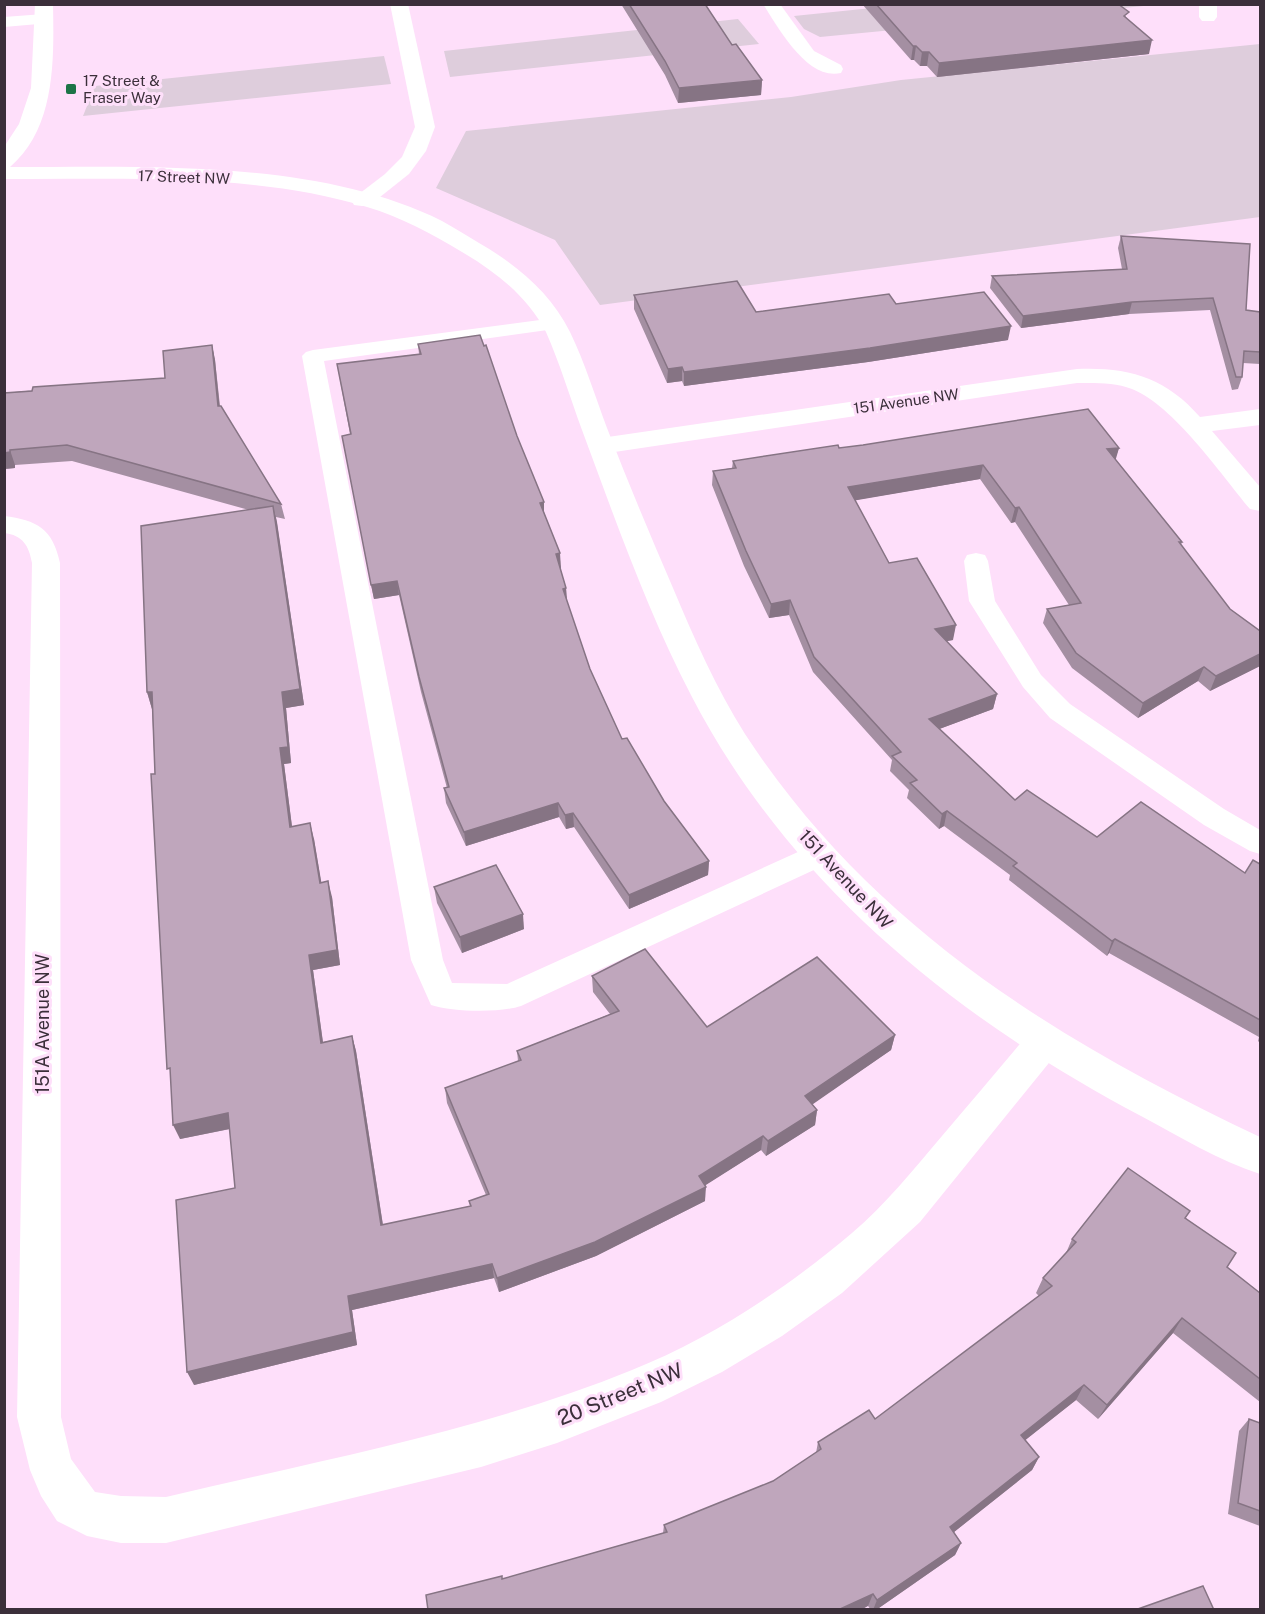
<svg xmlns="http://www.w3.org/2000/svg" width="1265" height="1614" font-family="'Public Sans',sans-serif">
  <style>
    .green { fill: #decddc }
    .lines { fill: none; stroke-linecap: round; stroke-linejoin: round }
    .service { fill: #fff; fill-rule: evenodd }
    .minor { fill: #fff; fill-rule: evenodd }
    .tertiary { fill: #fff; fill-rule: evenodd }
    .wall { fill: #a48fa2 }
    .shaded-wall { fill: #867484 }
    .building { fill: #bfa6bc; stroke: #867484; stroke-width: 1.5 }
    .poi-dot { fill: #1c7447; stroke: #fedffa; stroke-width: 2 }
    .labels { text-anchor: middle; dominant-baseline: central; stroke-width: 6; stroke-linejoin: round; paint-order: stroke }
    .far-poi-label { font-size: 15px; fill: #3b2f3a; stroke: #fedffa; text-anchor: start }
    .far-street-label { font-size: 15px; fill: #3b2f3a; stroke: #fedffa }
    .street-label { font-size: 18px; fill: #3b2f3a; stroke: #fedffa }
    .near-street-label { font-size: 21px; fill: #3b2f3a; stroke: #fedffa }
  </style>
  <rect width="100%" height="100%" fill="#fedffa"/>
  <!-- green -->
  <g class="green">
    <path d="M911,4L1154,5L820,37L804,29L794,16Z"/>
    <path d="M738,19L759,44L450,77L444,51Z"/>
    <path d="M1260,44V217L600,305L555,240L436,188L466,131L791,97L901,80Z"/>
    <path d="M384,56L391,84L83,116L95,86Z"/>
  </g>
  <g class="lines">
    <!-- service -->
    <g class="service">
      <path d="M555,318L562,320L565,324L562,328L324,361L443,960L452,983L507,984L809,847L819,844L829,847L834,855L829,863L521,1006C500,1013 452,1012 431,1005L411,960L302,356L306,352L313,350Z"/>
      <path d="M976,553L985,555L988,561L995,601L1041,675L1070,704L1224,809L1260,830V854L1250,851L1204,825L1050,718L1023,687L969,601L964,561L967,555Z"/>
    </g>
    <!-- minor -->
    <g class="minor">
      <path d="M390,4H408L435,127L426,151L409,174L370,205L362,206L354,205L351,200L385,174L402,157L415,127Z"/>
      <path d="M763,4H780L814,51L841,65L843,69L841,73C807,81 778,27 763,4Z"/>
      <path d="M1199,4H1217V17L1214,21H1202L1199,17Z"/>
      <path d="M44,14L50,15L53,19L50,23L4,27V17Z"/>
      <path d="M1077,369C1128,367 1165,377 1200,417L1260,409V425L1212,431L1260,487V511L1250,509C1220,473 1174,406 1132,389C1114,382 1095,383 1077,383L601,454L592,452L588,446L592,440L601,438Z"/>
      <path d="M4,516C37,520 53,529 60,563L61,1417L71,1459L95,1492L121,1496L166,1497C321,1460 485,1430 632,1370C712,1338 787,1288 852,1233C886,1204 913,1170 942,1136C972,1101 1001,1066 1031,1031L1044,1026L1057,1031L1063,1042L1057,1053L920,1222L842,1293L782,1336L722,1372L661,1402L557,1443L481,1467L166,1543H121L87,1536L57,1521L41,1496L30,1470L17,1417L32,563C29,546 23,535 4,533Z"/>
    </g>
    <!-- tertiary -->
    <path class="tertiary" d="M35,4H53C54,59 56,128 10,167C145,167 318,159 442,221C455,228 467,236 479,243C517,265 550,292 570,332C585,363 595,396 607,428C628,482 650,535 673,588C694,638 716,688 745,734C871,927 1057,1041 1260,1137V1174C1219,1161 1179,1136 1141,1116C957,1019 789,884 692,697C648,613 615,519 582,430C570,397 560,364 546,332C527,296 496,272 462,252C432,234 401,217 367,207C251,172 124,180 4,179V147L19,124L31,88Z"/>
  </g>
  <!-- wall -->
  <g class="wall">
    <path d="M621,4H705L732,45L762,80L761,95L678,103L665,75Z"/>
    <path d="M862,4H1118L1149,54L937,77L927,66H920L914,60H911Z"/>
    <path d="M1121,236L1246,310L1260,312V364L1243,363L1242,377L1238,389L1232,390L1210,310L1129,314L1021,328L990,288L992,276L1122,269L1118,248Z"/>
    <path d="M634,295L756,312L896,304L1008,340L868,362L684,386L682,381L667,383L634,309Z"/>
    <path d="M418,344L544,512L566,588L567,601L590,669L622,739L664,801L709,861L708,875L629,909L574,827L566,829L559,817L466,846L446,803L444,788H447L421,692L399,595L374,599L342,436L350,434L337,364L419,354Z"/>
    <path d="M212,345L215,360L220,406L281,504L285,519L276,517L304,705L286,708L291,763L284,764L292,826L314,839L321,882L332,897L340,965L313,970L323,1042L352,1036L356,1051L383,1225L470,1206L469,1201L486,1195L447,1103L445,1088L518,1061L517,1051L610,1014L593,992L592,976L707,1027L895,1035L891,1050L812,1104L817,1110L815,1125L766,1156L761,1150L705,1185V1201L596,1256L499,1292L494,1278L352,1310L357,1345L194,1385L235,1188L230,1129L180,1139L155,774L152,709L147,692L249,510L72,461L15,465V468L4,469V393L165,378Z"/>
    <path d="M839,448H1119L1115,459L1182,542L1181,545L1230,609L1260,631V666L1210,691L1198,681L1138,718L1072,668L1043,623L1047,609L1069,605L1015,522L1011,523L980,479L855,500L889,563L953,640L946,641L997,694L993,709L939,729L1015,800L1097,837L1245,873L1260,864V1043L1258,1041L1259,1037L1109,953L1107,956L1009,880L1010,875L944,826L939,829L907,798L909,790L890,771L892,760L813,672L789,615L769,618L744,566L712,485L713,471L732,468L733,461Z"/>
    <path d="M434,887L524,929L462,953L437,903Z"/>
    <path d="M1186,1218L1227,1267L1260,1293V1402L1173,1333L1098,1419L1076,1400L1025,1440L1039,1457L1032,1470L954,1532L961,1543L955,1555L876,1610H871L868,1606L502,1579L663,1533L664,1525L773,1481L816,1453L818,1442L875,1419L1039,1296L1036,1293L1043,1278L1066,1253L1072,1239Z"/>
    <path d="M1249,1419L1260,1423V1526L1228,1514L1239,1431Z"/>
  </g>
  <!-- shaded-wall -->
  <g class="shaded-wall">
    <path d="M1152,40L1149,54L937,77L939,63Z"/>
    <path d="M913,46H916L914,60H911Z"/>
    <path d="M922,52H929L927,66H920Z"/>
    <path d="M762,80L761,95L678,103L679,88Z"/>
    <path d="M1132,302L1129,314L1021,328L1023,316Z"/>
    <path d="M1011,326L1008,340L868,362L684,386V372Z"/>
    <path d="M212,345L215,360L221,421L218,406Z"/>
    <path d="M682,367V381L667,383L668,369Z"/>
    <path d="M1119,448L1115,462L1107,449Z"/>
    <path d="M10,450L15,465V468L4,469V453Z"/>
    <path d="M983,465L980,479L846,502L848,487Z"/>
    <path d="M544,502V517L540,503Z"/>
    <path d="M273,506L277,522L304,705L286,708L291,763L284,764L294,843L290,827L280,748L282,692Z"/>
    <path d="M1019,507L1015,522L1011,523L1015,508Z"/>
    <path d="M560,553L561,568L557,569L556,554Z"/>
    <path d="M397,581L399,595L374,599L371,585Z"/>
    <path d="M566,588L567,603L563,589Z"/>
    <path d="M790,600L789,615L769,618L771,604Z"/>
    <path d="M956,625L953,640L932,644L935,629Z"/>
    <path d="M1260,654V666L1210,691L1216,676Z"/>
    <path d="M1204,667L1198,681L1138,718L1143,703Z"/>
    <path d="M147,692H152V709Z"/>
    <path d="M997,694L993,709L926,734L929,719Z"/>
    <path d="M558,803L559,817L466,846L464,832Z"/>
    <path d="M947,811L944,826L939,829L942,814Z"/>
    <path d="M573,813L574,827L566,829L565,815Z"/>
    <path d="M310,823L314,839L324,898L320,883Z"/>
    <path d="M709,861L708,875L629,909V895Z"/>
    <path d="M328,881L332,897L340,965L313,970L325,1058L321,1043L309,955Z"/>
    <path d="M523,914L524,929L462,953L460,937Z"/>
    <path d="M1115,939L1109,953L1107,956L1112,941Z"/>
    <path d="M895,1035L891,1050L803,1111L805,1096Z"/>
    <path d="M352,1036L356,1051L385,1239L381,1225Z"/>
    <path d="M817,1110L815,1125L766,1156L768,1141Z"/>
    <path d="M228,1113L234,1128L180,1139L173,1125Z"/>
    <path d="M763,1136L761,1150L698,1190L699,1176Z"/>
    <path d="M706,1187L705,1201L596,1256L499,1292L497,1278Z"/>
    <path d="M492,1264L494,1278L352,1310L357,1345L194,1385L187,1372L348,1296Z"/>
    <path d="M1182,1318L1173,1333L1098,1419L1107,1405Z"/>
    <path d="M1084,1385L1076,1400L1014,1449L1021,1435Z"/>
    <path d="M1039,1457L1032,1470L944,1540L950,1527Z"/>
    <path d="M961,1543L955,1555L876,1610H873L877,1600Z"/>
    <path d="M873,1594L868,1606L861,1610H838Z"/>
  </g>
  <!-- building -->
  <g class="building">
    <path d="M629,4H705L732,45L736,44L762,80L679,88L665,61Z"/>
    <path d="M876,4H1118L1129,12L1124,16L1152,40L939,63L929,52H922L916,46H913Z"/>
    <path d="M1121,236L1250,244L1246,310L1260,312V352L1244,351L1242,377H1236L1213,298L1132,302L1023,316L992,276L1127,269Z"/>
    <path d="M737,281L756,312L889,294L896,304L984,292L1011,326L870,348L684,372L682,367L668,369L634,295Z"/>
    <path d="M480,335L484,346L486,345L517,436L544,502L540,503L560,553L556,554L566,588L563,589L590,669L622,739L627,738L664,801L709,861L629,895L573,813L565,815L558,803L464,832L444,788L449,787L419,677L397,581L371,585L342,436L351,434L337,364L421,354L418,344Z"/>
    <path d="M212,345L218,406H221L281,504L67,445L10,450V452L4,453V393L32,391L33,387L165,378L163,351Z"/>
    <path d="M1088,409L1119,448L1107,449L1182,542H1179L1230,609L1260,631V654L1216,676L1204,667L1143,703L1076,653L1047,609L1081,603L1019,507L1015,508L983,465L848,487L889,563L917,558L956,625L935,629L997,694L929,719L1015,800L1027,790L1097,837L1141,802L1245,873L1253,860L1260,864V1020L1115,939L1112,941L1013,866L1017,863L947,811L942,814L910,783L917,780L892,756L901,752L814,657L790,600L771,604L746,551L713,471L736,468L733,461L838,445L839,448L863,445Z"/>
    <path d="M273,506L300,689L282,692L288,747L280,748L290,827L310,823L320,883L328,881L337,950L309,955L321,1043L352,1036L381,1225L471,1206L469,1201L489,1194L445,1088L521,1060L517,1051L619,1011L592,976L645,949L707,1027L817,957L895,1035L805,1096L817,1110L768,1141L763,1136L699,1176L706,1187L595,1242L497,1278L492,1264L348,1296L353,1332L187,1372L176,1200L235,1188L228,1113L173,1125L170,1068L167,1069L151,774H155L152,692H147L141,526Z"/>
    <path d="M496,865L523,914L460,937L434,887Z"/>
    <path d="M1128,1168L1190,1211L1185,1218L1236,1253L1227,1267L1260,1293V1379L1182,1318L1107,1405L1084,1385L1021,1435L1039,1457L950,1527L961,1543L877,1600L873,1594L838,1610H428L426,1595L502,1576V1579L667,1532L664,1525L773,1481L821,1449L818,1442L869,1410L875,1419L1052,1286L1043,1278L1076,1242L1072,1239Z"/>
    <path d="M1249,1419L1260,1423V1511L1238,1503Z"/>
    <path d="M1203,1586L1214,1610H1135Z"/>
  </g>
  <!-- markers -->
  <rect class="poi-dot" x="65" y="83" width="12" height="12" rx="3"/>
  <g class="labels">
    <!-- far-poi labels -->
    <g class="far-poi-label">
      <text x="83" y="80">17 Street &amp;<tspan x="83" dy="17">Fraser Way</tspan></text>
    </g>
    <!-- far-street labels -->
    <g class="far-street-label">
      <text transform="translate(184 177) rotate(2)">17 Street NW</text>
      <text transform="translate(906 401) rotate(-8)">151 Avenue NW</text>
    </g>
    <!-- street labels -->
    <g class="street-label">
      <text transform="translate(846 879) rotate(47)">151 Avenue NW</text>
      <text transform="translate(42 1024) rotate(-90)">151A Avenue NW</text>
    </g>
    <!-- near-street labels -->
    <g class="near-street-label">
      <text transform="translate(620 1394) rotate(-22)">20 Street NW</text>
    </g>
  </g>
  <!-- border -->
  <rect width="1265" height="1614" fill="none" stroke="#3b2f3a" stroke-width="12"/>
</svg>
